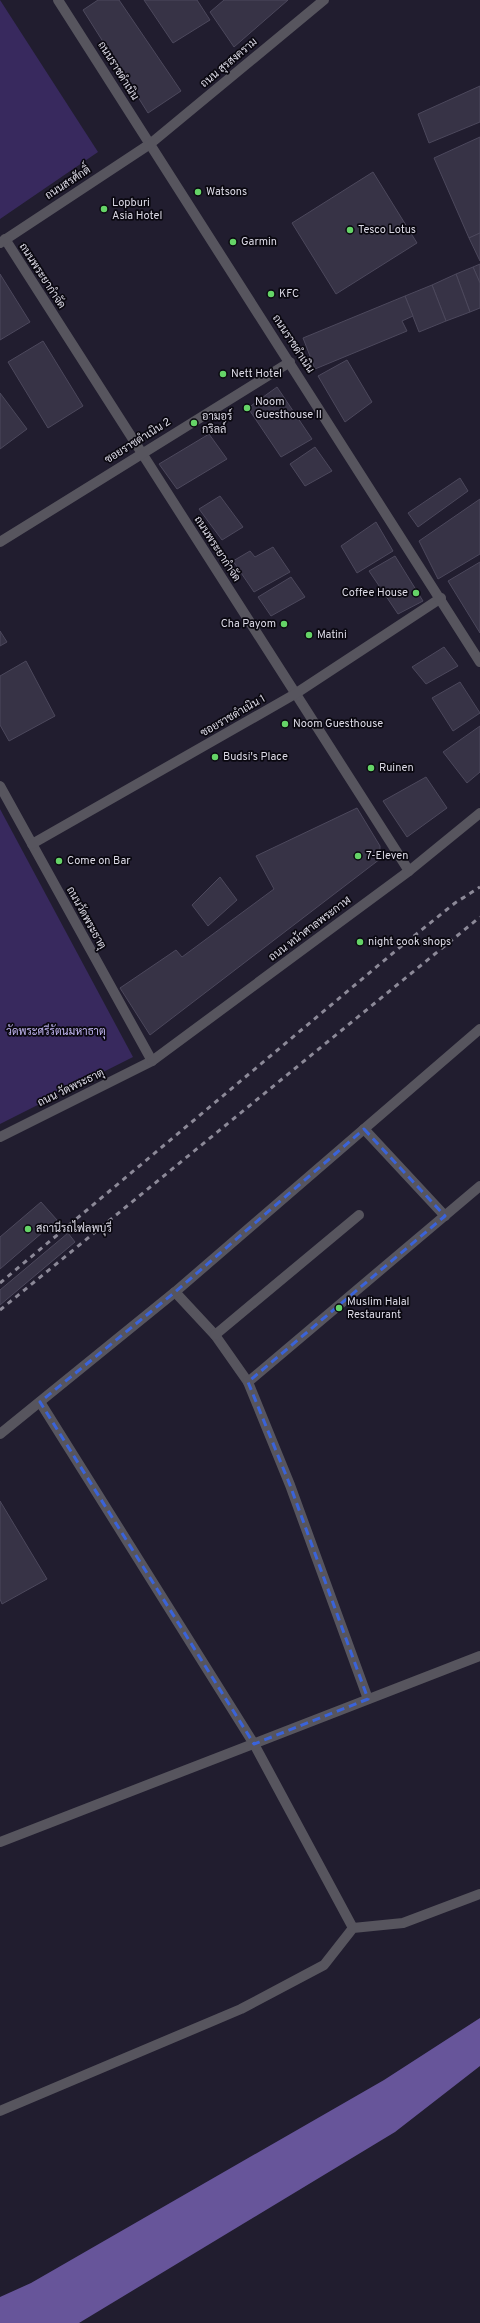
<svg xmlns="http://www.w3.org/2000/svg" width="480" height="2323" font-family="Overpass,Sarabun,sans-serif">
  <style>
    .green { fill: #38295e }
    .water { fill: #67559a }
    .building { fill: #373346; stroke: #4c485c }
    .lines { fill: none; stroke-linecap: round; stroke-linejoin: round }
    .minor { stroke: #57555e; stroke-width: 10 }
    .tertiary { stroke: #57555e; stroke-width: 10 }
    .rail { stroke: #8c8998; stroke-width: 3; stroke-dasharray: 5 5; stroke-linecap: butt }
    .marked { fill: none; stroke: #3a63da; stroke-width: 3; stroke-dasharray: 8 5; stroke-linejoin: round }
    .poi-dot { fill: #65d467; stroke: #0a0810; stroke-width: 1.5 }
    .labels { text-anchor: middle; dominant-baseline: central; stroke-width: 3.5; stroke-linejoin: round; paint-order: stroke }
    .street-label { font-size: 11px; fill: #dcdae6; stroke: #0a0810 }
    .poi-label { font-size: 11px; fill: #dcdae6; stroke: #0a0810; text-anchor: start }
    .park-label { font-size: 11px; fill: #c1b5f0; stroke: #0a0810 }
  </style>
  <rect width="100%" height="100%" fill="#211d2f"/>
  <!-- green -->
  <g class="green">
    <path d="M0,0L98,152L0,219Z"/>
    <path d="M0,809L133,1057L0,1124Z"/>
  </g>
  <!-- water -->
  <path class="water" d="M480,2018V2066L395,2132L79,2323H0V2297L31,2283L384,2080Z"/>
  <!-- building -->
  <g class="building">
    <path d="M98,0H119L181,91L148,113L83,10Z"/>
    <path d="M144,0H197L210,20L173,43Z"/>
    <path d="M224,0H288L234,47L210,12Z"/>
    <path d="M480,86V122L429,143L418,114Z"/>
    <path d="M480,137V233L469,238L434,158Z"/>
    <path d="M373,172L417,243L336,294L292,223Z"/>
    <path d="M480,233V261L469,238Z"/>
    <path d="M480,264V283L473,267Z"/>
    <path d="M473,267L480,283V308L470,312L456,274Z"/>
    <path d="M0,274L30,322L0,340Z"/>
    <path d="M456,274L470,312L446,321L432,285Z"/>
    <path d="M432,285L446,321L419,332L405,296Z"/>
    <path d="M405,296L413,316L402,321L407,331L315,369L303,338Z"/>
    <path d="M43,341L83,406L48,428L8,362Z"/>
    <path d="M347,360L372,402L345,422L318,376Z"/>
    <path d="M277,387L312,439L281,457L248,408Z"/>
    <path d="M0,393L27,429L0,449Z"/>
    <path d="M209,434L227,459L177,489L159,464Z"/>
    <path d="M315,447L332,471L305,486L290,464Z"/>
    <path d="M460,478L468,491L418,527L408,513Z"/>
    <path d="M220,496L243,527L222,540L199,509Z"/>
    <path d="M480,499V554L438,579L419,541Z"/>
    <path d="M376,522L393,551L357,573L341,546Z"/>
    <path d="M273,547L290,572L254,592L233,561L250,551L255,557Z"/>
    <path d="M395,556L423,601L398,614L369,571Z"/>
    <path d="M480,562V633L448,581Z"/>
    <path d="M291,577L305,597L271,616L258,597Z"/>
    <path d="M0,631L7,642L0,646Z"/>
    <path d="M444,647L458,666L426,684L412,667Z"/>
    <path d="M26,661L55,716L9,741L0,725V676Z"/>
    <path d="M460,682L480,713L453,731L432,698Z"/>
    <path d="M480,726V772L467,783L443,752Z"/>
    <path d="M426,777L447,808L407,837L383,801Z"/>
    <path d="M357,808L380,846V859L150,1035L120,988L176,950L182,957L274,889L256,856Z"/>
    <path d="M220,877L237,900L208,926L192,905Z"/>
    <path d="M41,1202L57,1220L0,1269V1237Z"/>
    <path d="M68,1233L75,1242L0,1305V1290Z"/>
    <path d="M0,1501L47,1579L2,1604L0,1599Z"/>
  </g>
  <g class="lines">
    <!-- minor -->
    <g class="minor">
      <path d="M5,239L409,871"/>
      <path d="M0,542L290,362"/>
      <path d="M0,786L152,1061L0,1137"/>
      <path d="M32,844L295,694L441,598"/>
      <path d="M364,1129L445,1216"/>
      <path d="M175,1292L215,1335L248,1382L290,1485L368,1699"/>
      <path d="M215,1335L359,1215"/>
      <path d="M248,1382L480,1186"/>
      <path d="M40,1402L254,1744L353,1928"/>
      <path d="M0,1434L175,1292L480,1029"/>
      <path d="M0,1842L480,1656"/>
      <path d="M0,2111L241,2009L324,1965L353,1928L403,1923L480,1894"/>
    </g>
    <!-- tertiary -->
    <g class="tertiary">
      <path d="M58,0L480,662"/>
      <path d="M0,243L150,144L324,0"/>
      <path d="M152,1061L409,871L480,813"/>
    </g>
    <!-- rail -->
    <g class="rail">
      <path d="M0,1283L399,948L455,903L480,887"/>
      <path d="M0,1310L480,917"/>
    </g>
  </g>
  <!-- marked area -->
  <path class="marked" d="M364,1129L445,1216L248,1382L290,1485L368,1699L254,1744L40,1402L175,1292Z"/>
  <!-- markers -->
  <g class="poi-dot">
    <circle cx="198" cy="192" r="4"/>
    <circle cx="104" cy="209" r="4"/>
    <circle cx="350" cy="230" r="4"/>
    <circle cx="233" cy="242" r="4"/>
    <circle cx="271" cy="294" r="4"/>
    <circle cx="223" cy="374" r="4"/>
    <circle cx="247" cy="408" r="4"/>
    <circle cx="194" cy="423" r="4"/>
    <circle cx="416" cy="593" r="4"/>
    <circle cx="284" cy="624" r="4"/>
    <circle cx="309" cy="635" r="4"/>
    <circle cx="285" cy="724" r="4"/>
    <circle cx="215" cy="757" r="4"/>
    <circle cx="371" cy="768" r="4"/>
    <circle cx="358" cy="856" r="4"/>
    <circle cx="59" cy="861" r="4"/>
    <circle cx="360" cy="942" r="4"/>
    <circle cx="28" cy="1229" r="4"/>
    <circle cx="339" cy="1308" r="4"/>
  </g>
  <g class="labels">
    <!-- street labels -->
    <g class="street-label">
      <text transform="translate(229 63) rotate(-40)">ถนน สุรสงคราม</text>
      <text transform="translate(118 71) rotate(58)">ถนนราชดำเนิน</text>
      <text transform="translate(68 183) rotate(-33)">ถนนสรศักดิ์</text>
      <text transform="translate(42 276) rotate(57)">ถนนพระยากำจัด</text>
      <text transform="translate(293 344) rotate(57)">ถนนราชดำเนิน</text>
      <text transform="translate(138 441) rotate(-32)">ซอยราชดำเนิน 2</text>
      <text transform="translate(217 549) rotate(57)">ถนนพระยากำจัด</text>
      <text transform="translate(233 716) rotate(-30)">ซอยราชดำเนิน 1</text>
      <text transform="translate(86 918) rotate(61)">ถนนวัดพระธาตุ</text>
      <text transform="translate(310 929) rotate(-37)">ถนน หน้าศาลพระกาฬ</text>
      <text transform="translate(71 1088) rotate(-26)">ถนน วัดพระธาตุ</text>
    </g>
    <!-- poi labels -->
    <g class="poi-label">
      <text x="206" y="192">Watsons</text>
      <text x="112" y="203">Lopburi<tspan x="112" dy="13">Asia Hotel</tspan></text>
      <text x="358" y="230">Tesco Lotus</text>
      <text x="241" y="242">Garmin</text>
      <text x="279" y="294">KFC</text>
      <text x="231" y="374">Nett Hotel</text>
      <text x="255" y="402">Noom<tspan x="255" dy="13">Guesthouse II</tspan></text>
      <text x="202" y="417">อามอร์<tspan x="202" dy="13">กริลล์</tspan></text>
      <text x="408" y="593" text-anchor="end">Coffee House</text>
      <text x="276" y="624" text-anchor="end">Cha Payom</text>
      <text x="317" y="635">Matini</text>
      <text x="293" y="724">Noom Guesthouse</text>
      <text x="223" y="757">Budsi's Place</text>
      <text x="379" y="768">Ruinen</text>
      <text x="366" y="856">7-Eleven</text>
      <text x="67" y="861">Come on Bar</text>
      <text x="368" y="942">night cook shops</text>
      <text x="36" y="1229">สถานีรถไฟลพบุรี</text>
      <text x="347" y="1302">Muslim Halal<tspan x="347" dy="13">Restaurant</tspan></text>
    </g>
    <!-- park labels -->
    <g class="park-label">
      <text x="56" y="1032">วัดพระศรีรัตนมหาธาตุ</text>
    </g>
  </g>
</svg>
